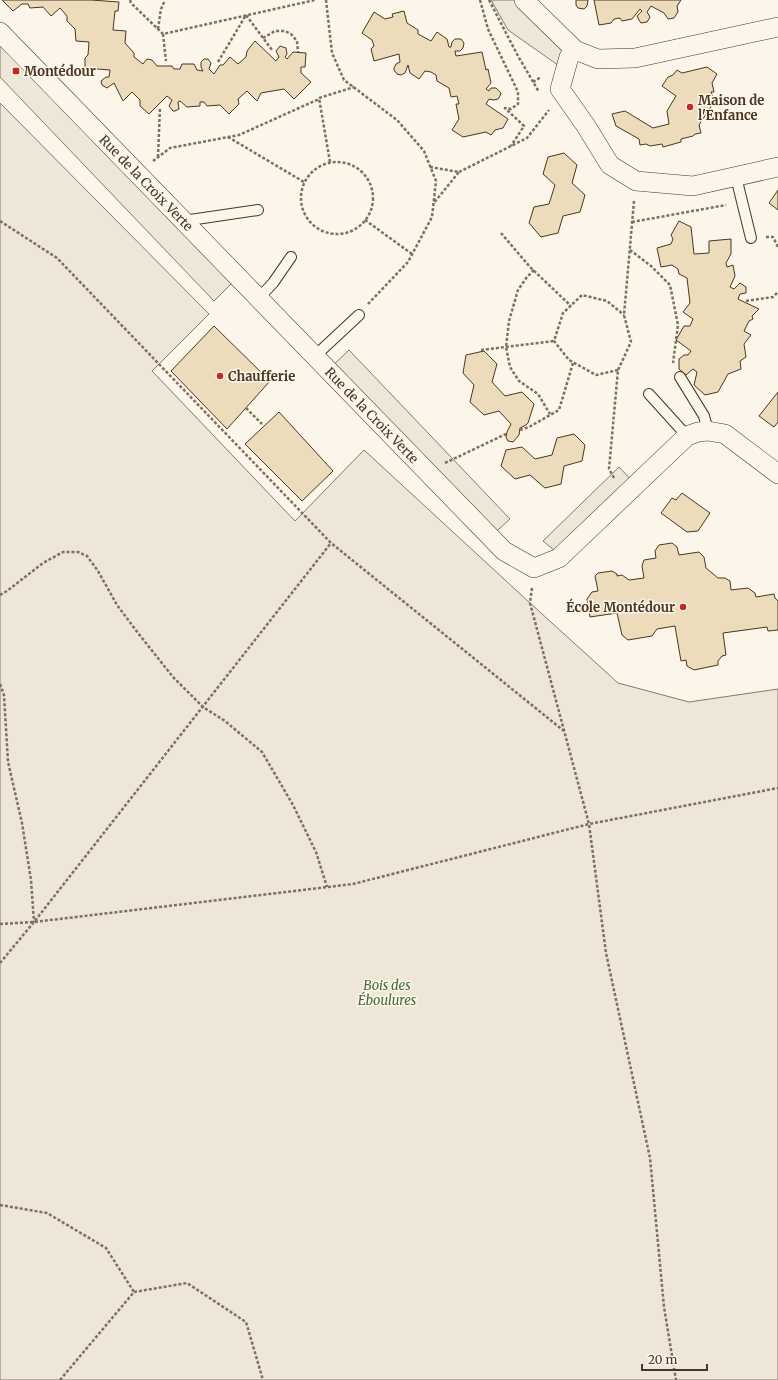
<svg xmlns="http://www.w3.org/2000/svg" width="778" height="1380" font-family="Merriweather,serif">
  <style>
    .green { fill: #ede6d9; stroke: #887966 }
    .parking { fill: #ede7d9; stroke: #887966 }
    .building { fill: #ecdcbc; stroke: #4a3520 }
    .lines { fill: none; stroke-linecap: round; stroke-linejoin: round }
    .lane-casing { stroke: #4a3520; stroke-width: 12 }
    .street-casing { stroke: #4a3520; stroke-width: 20 }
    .path { stroke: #7f6f5c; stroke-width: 2.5; stroke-dasharray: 3 2; stroke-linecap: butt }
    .lane { stroke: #fbf6e9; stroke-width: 10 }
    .street { stroke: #fbf6e9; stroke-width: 19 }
    .poi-dot { fill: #c62828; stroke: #fbf6e9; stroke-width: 1.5 }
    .labels { text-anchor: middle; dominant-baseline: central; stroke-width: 3; stroke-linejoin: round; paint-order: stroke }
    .poi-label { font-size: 13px; font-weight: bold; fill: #4a3520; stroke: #fbf6e9; text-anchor: start }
    .street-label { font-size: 13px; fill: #4a3520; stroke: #fbf6e9 }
    .park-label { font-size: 13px; font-style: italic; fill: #436837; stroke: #fbf6e9 }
  </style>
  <rect width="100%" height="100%" fill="#fbf6e9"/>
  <!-- green -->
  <path class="green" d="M0,103L209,314L152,371L295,521L364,450L530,603L618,683L689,702L778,689V1380H0Z"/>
  <!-- parking -->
  <g class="parking">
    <path d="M491,0H524L575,50L565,70L508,30Z"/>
    <path d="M0,34L238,277L214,301L0,77Z"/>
    <path d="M349,350L510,519L490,537L328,370Z"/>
    <path d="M619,467L636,485L561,556L543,541Z"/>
  </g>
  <!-- building -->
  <g class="building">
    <path d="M2,0H91L119,2L118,11H115L113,30L126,31L125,43L134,53V57L143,64L147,59L152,60L157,66H172L174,69H180L182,64H194L197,70L203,71L201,67V62L204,59H208L211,63L209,69L214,74L220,65H223L230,57L238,64L246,57L247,51L255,41L276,61L279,57L276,51L280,46L286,48L287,54L285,57L287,59L293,52L306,53L305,67H301V73L311,82L294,99L284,89L261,93L257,101L247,91L238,99L239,104L229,114L220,105L207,106L204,102H200V106L187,107L180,101L178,102L179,109L175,111H173L169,106L172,100L167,96L149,114L140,106V100L132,92L123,101L114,83L107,88L102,85L101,81L106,77H109L110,70L85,68V58L88,55L89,42L76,41L75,29L67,21V16L60,8L51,16L43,7L30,8L28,4H22L13,11Z"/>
    <path d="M576,0H588L587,6L584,9L578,8L576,5Z"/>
    <path d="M594,0H681L677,6L678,12L674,18L668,19L664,13L651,6L647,12L650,17L647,22L641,23L639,20L637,16L642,11L640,9L632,19L622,21L620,18L614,19L611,23L599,25Z"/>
    <path d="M404,11L407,23L418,30V34L431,41L437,32L447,39L449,47H451L452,42L455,39H461L464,43L463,48L460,51H455L456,56L482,52L486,70L488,69L491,83L486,89L489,91L491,88H496L501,93L500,96L498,99L494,100L489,99L486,104L508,119L503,128L495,130L491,135L486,132L463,137L452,130L459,119L456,104H459L457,96L451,97L449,88L437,81L436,75L431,72L425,71L419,79L410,73L408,65L405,73L401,75L397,74L394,70V68L396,64L400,62L399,54L374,61L371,49L374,46L372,40L362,33L374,12L385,19L393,17L392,14Z"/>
    <path d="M707,67L717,74L712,83L714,92H711L714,102L699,125L701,133L695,134L693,136L681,139V142L663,147L662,144L650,146L646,144L640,145L639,139L616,126L612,114L625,111L653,128L669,124L667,111L676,96L662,86L668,77L673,75L677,70L682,73Z"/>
    <path d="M564,153L577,165L572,183L585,195L580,212L563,216L558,233L541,237L529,223L534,207L549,204L555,185L543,174L548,157Z"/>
    <path d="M778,190V210L769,203Z"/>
    <path d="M679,221L691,227L694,254L709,253V241L731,239V254L726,263L727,267L733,265L735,276L730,287L734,289L740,283L746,287V293L740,294L738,299L759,309L752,316L753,319L749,321L744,331L751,335L744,344L746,357L740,361L741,369L728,374L718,392L705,395L694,385L697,372L693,369L686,375L679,369V359L684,355H688L691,351L676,340L684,326H690L693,319L683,312L690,303L687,278L679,274L678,269L672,265L661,267L657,248L671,244L673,239L671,235Z"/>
    <path d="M214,326L270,381L227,429L171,371Z"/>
    <path d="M484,351L497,364L492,382L505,396L522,392L534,404L528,423L526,425L520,428L519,435L513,442L508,441L506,437L507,432L511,424L499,411L484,415L470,402L474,385L463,373L466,355Z"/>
    <path d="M778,392V422L774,427L759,416Z"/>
    <path d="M279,412L333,471L302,501L245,444Z"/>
    <path d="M574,434L585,445L582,461L564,466L561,484L545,488L530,475L515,479L501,466L506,450L522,447L535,459L552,455L557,438Z"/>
    <path d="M682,493L710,513L698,531L687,532L661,513L672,498L676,500Z"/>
    <path d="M672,543L677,547L679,555L699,552L704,557L706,568L718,578H725L730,581L731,590L748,588L755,593L756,597L774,594L775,598L778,601V630L768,631L767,627L723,633L726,655L722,656L718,661V665L694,670L687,666L686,660L681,661L675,626L657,629L652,636L628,640L622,635L617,613L590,617L587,599L592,592L598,591L595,576L598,573L612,571L617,574V576L622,575L629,580L644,578L642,566L644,560L656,558L655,551L659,545Z"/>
  </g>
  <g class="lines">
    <defs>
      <g id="lane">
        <path d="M736,177L751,238"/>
        <path d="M183,221L258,210"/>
        <path d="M259,298L273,283L291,257"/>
        <path d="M315,356L359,315"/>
        <path d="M680,377L704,416L708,431"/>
        <path d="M649,394L687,436"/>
      </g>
      <g id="street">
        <path d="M524,0L575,50L598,59L635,58L778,27"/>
        <path id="s1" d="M0,32L504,551L534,568L559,558L687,436L698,432L708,431L725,434L778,474"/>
        <path d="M575,50L569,57L560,89L586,126L610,165L636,181L693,186L778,167"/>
      </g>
    </defs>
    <!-- lane casing -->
    <use href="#lane" class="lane-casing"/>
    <!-- street casing -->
    <use href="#street" class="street-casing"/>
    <!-- path -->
    <g class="path">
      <path d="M130,0L131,3L163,34L315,0"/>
      <path d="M326,0L332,53L344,80L397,120L424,151L436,181L432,217L408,262L368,304"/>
      <path d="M480,0L488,29L518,92V104L511,109L505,108L524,126L511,146"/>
      <path d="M489,0L518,56L539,92"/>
      <path d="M158,29L161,9L165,0"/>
      <path d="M163,34L166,61"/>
      <path d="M263,38L275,31H285L291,34L297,41L298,52"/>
      <path d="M218,62L246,15L272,50"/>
      <path d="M533,82L541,77"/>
      <path d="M228,137L304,182"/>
      <path d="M158,157L160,107"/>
      <path d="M153,161L170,148L239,135L319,99"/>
      <circle cx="337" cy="198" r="36"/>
      <path d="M330,162L319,98L354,87"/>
      <path d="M430,167L459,172L433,204"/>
      <path d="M459,172L527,138L549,110"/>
      <path d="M365,220L412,254"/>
      <path d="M0,221L57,258L331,543L564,731"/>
      <path d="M632,222L726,205"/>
      <path d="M501,233L530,267L571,306"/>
      <path d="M766,237H773L778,247"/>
      <path d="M630,250L651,266L670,285L678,325L673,363"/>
      <path d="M534,270L527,277L518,290L509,321L506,347L510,367L519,381L538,394L550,414"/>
      <path d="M746,301L773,297L778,292"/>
      <path d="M481,350L554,341"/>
      <path d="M618,370L596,375L569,360L554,341L563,313L582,295L607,301L624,315"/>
      <path d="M246,408L262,424"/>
      <path d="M520,430L529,427L559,410L573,363"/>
      <path d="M445,463L506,434"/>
      <path d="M614,478L609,469L618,370L631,342L624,315L634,201"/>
      <path d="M532,588L530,603L589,824L606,953L650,1158L664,1307L676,1380"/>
      <path d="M0,595L7,591L43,563L63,552H78L87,556L98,571L117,605L138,633L173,677L203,707L225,721L262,752L293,805L316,852L327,887"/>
      <path d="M0,684L4,695L8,762L22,823L31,880L34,922"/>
      <path d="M0,924L34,922L353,884L589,824L778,788"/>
      <path d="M0,963L34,922L331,543"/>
      <path d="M0,1205L47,1213L106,1248L134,1292"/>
      <path d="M60,1380L134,1292L187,1283L246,1322L263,1380"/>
    </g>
    <!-- lane -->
    <use href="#lane" class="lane"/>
    <!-- street -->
    <use href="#street" class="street"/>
  </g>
  <!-- markers -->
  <g class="poi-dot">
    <rect x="12" y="67" width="8" height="8" rx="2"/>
    <circle cx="690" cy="107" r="4"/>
    <circle cx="220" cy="376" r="4"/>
    <circle cx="683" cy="607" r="4"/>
  </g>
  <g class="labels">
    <!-- poi labels -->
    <g class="poi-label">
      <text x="24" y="71">Montédour</text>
      <text x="698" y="100">Maison de<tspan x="698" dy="15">l'Enfance</tspan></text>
      <text x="228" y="376">Chaufferie</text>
      <text x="675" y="607" text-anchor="end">École Montédour</text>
    </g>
    <!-- street labels -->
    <g class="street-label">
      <text stroke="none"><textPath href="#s1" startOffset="210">Rue de la Croix Verte</textPath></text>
      <text stroke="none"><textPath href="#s1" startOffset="534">Rue de la Croix Verte</textPath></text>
    </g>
    <!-- park labels -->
    <g class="park-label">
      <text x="387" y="985">Bois des<tspan x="387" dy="15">Éboulures</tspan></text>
    </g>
  </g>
  <!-- scale -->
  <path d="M642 1364v6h65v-6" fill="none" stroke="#4a3520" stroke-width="2"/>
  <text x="648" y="1364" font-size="12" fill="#4a3520" stroke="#fbf6e9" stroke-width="3" paint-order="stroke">20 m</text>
</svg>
